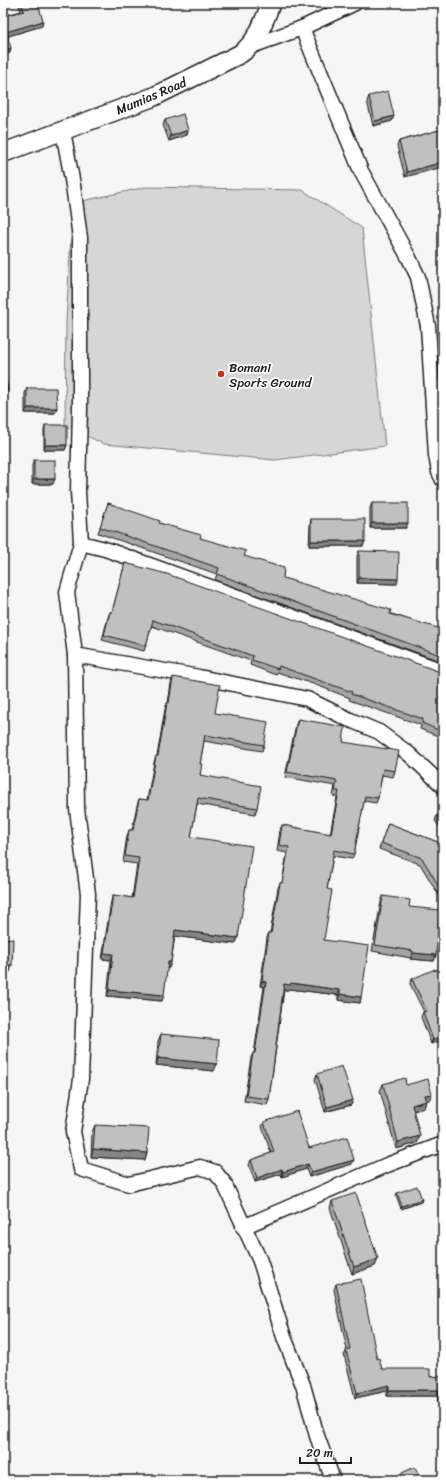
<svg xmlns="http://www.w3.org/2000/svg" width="446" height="1483" font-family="Sriracha,sans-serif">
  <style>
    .grass { fill: #d6d6d6; stroke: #797979 }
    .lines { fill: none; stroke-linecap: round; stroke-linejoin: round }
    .minor-casing { stroke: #1c1c1c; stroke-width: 17 }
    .tertiary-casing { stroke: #1c1c1c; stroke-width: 21 }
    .minor { stroke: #fff; stroke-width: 14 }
    .tertiary { stroke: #fff; stroke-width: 18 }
    .wall { fill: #a5a5a5; stroke: #1c1c1c }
    .shaded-wall { fill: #868686; stroke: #1c1c1c }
    .building { fill: #c0c0c0; stroke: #1c1c1c }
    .poi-dot { fill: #c8321e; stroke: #fff; stroke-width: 1.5 }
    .labels { text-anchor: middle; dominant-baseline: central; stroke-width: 3.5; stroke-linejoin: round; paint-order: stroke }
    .street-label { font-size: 13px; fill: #1c1c1c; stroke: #fff }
    .poi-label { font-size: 13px; fill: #1c1c1c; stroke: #fff; text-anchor: start }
  </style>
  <rect width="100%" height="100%" fill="#f6f6f6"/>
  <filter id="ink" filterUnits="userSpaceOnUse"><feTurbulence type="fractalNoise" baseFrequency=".025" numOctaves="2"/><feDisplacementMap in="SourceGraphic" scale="8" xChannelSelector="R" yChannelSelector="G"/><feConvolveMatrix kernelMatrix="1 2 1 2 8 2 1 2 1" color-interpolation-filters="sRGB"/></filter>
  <g filter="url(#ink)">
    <!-- grass -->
    <path class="grass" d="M146,187L302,190L362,228L385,446L275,460L104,444L65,426L66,322L73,203Z"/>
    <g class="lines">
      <defs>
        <g id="minor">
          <path d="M302,28L361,171L409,258L418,277L428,326L436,455L439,472L443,480"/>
          <path d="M249,47L302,28L355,3"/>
          <path d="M63,131L73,185L80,238V409L78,491L81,543L67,592L75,655L77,809L88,894L81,1079L73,1132L81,1169L129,1184L200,1167L215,1172L224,1183L260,1261L284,1337L303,1385L317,1436L333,1480"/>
          <path d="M81,543L105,549L443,671"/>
          <path d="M75,655L199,677L307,699L348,719L379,732L409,754L443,786"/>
          <path d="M243,1227L387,1165L443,1144"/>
        </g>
        <path id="tertiary" d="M3,153L153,97L240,54C257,43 264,21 271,3"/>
      </defs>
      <!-- minor casing -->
      <use href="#minor" class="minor-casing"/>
      <!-- tertiary casing -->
      <use href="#tertiary" class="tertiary-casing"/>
      <!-- minor -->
      <use href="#minor" class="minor"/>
      <!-- tertiary -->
      <use href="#tertiary" class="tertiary"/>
    </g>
    <!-- wall -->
    <g class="wall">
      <path d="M18,3H38L42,26L8,36L10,53L3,55V16L21,11Z"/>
      <path d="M369,96L392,121L373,126L367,101Z"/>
      <path d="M165,120L188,130L187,135L169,141L163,125Z"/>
      <path d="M443,129L405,177L397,146L399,141Z"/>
      <path d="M27,388L55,413H25V393Z"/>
      <path d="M45,425L67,445L65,450H44V430Z"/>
      <path d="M34,460L53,484H32V465Z"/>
      <path d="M108,503L159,523L200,538L244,556L283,578L443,631V662L215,580L217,574L98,533Z"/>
      <path d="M372,503L406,528H370V508Z"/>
      <path d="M311,519L365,541L363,546H309L310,524Z"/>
      <path d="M359,551L397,584L357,583V556Z"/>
      <path d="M125,563L443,673V738L420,729L421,725L349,700L350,698L316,685L277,672L276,675L250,665L251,661L152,626L144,651L102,640L108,617L110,612H112Z"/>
      <path d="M173,677L215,713L264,745L262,751L204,741L200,764V775L257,808L255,814L197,804L191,837L238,938L235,944L175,936L171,962L169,968H167L162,1001L107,996L111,960L102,959L111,901L113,895L132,898L137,864L123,862L127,836L129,830H132L137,805L139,799L147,800L154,762L156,756H157L165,709L167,703H168L171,683Z"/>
      <path d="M298,719L343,742L395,771L393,777L382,775L378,798L376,803L364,801L354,854L352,859L333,856L327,889L324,940L361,997L360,1003L338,1000V995L289,989L288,990H284L269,1099L267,1105L244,1101L251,1058L253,1053H254L264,987L260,986L267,938L269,932L270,933L278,888L280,883H282L287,853L277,851L280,830L282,825L330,834L337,797L333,796L335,786L285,777L296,724Z"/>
      <path d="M443,810V831L435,821L437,815Z"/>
      <path d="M388,823L443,844V902L420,864L379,849Z"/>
      <path d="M383,896L409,907L436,955L434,961L410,959L411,958L372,951L381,902Z"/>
      <path d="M443,967V1008L442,1009L443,1012L431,1044L421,1017L423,1012H424L410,984L412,979L434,971Z"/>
      <path d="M161,1034L214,1071L156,1065L158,1041Z"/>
      <path d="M317,1074L353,1100L351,1105L325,1112L315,1079Z"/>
      <path d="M383,1084L406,1085L429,1100L426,1101L424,1108L413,1111L420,1136L417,1143L396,1149L380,1091Z"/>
      <path d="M264,1122L309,1148L352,1164L309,1177L306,1169L282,1177L281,1174L255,1182L249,1165L251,1160L271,1153L262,1127Z"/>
      <path d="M95,1125L145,1160L91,1157L92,1132Z"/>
      <path d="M397,1193L422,1199L421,1202L401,1209L396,1195Z"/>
      <path d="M332,1201L378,1259L375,1266L352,1274L330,1208Z"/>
      <path d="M336,1284L377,1359L382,1369L430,1377L443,1376V1401H438L437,1396H387V1391L355,1398L344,1355L347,1350L334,1290Z"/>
    </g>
    <!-- shaded-wall -->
    <g class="shaded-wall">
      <path d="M43,21L42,26L5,37L6,32Z"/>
      <path d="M11,48L10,53L3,55V51Z"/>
      <path d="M394,116L392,121L373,126L375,121Z"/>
      <path d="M188,130L187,135L169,141L171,136Z"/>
      <path d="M443,162V167L405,177L407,172Z"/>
      <path d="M5,331L3,338V332Z"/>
      <path d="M8,389L5,398L3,399V391Z"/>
      <path d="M27,408H57L55,413H25Z"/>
      <path d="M45,445H67L65,450H44Z"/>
      <path d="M34,479H55L53,484H32Z"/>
      <path d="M372,523H408L406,528H370Z"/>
      <path d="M311,541H365L363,546H309Z"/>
      <path d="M359,578L398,579L397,584L357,583Z"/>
      <path d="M175,930L238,938L235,944L173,936Z"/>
      <path d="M104,953L113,954L111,960L102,959Z"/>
      <path d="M413,953L436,955L434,961L410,959Z"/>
      <path d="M168,962H171L169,968H165Z"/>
      <path d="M3,965H12L10,972H3Z"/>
      <path d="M262,981L266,982L264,987L260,986Z"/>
      <path d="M291,983L340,990L338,995L289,989L288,990H282L284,984Z"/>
      <path d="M109,990L164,995L162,1001L107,996Z"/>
      <path d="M340,994L361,997L360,1003L338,1000Z"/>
      <path d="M443,1036V1040L431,1044L433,1040Z"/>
      <path d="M158,1058L217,1064L214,1071L156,1065Z"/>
      <path d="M432,1094L429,1100L422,1102L425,1095Z"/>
      <path d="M353,1100L351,1105L325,1112L327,1107Z"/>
      <path d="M426,1101L424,1108L409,1112L412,1105Z"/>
      <path d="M420,1136L417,1143L396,1149L398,1142Z"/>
      <path d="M93,1149L147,1153L145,1160L91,1157Z"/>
      <path d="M354,1160L352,1164L309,1177L311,1172Z"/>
      <path d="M308,1164L306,1169L282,1177L283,1172Z"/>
      <path d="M282,1169L281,1174L255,1182L257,1178Z"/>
      <path d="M422,1199L421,1202L401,1209L402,1206Z"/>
      <path d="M378,1259L375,1266L352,1274L354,1267Z"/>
      <path d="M389,1385L387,1391L355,1398L357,1393Z"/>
      <path d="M389,1390H439L437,1396H387Z"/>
      <path d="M440,1395H443V1401H438Z"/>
    </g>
    <!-- building -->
    <g class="building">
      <path d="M21,3H38L43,21L6,32L11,48L3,51V16L24,11Z"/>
      <path d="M388,91L394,116L375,121L369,96Z"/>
      <path d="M183,114L188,130L171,136L165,120Z"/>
      <path d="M443,129V162L407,172L399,141Z"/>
      <path d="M3,320L5,331L3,332Z"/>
      <path d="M3,366L8,389L3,391Z"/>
      <path d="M27,388H56L57,408H27Z"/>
      <rect x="45" y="425" width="22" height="20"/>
      <rect x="34" y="460" width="21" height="19"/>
      <path d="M108,503L160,521L159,523L201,535L200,538L246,551L244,556L284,568L283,578L391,610L390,614L438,628L437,629L443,631V656L217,574L219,568L100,527Z"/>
      <rect x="372" y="503" width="36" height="20"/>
      <rect x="311" y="519" width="54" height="22"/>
      <path d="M359,551L399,552L398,579L359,578Z"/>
      <path d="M125,563L167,574L443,673V732L422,723L423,719L351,694L352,692L318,680L279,666L278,669L252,660L253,656L153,620L146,646L104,635L110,612H112Z"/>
      <path d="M173,677L220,685L215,713L268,722L264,745L205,735L200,764H202L200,775L261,786L257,808L198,798L191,837L252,846L238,938L175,930L171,962H168L164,995L109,990L113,954L104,953L113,895L133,898L139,858L125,856L129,830H133L139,799L148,800L156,756H158L167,703H169Z"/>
      <path d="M298,719L345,727L343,742L399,751L395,771L383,769L378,798L365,796L354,854L334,850L327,889L332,890L324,940L369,946L361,997L340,994V990L291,983L290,985L284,984L269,1099L246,1096L253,1053H255L266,982L262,981L269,932L271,933L280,883H282L289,847L279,845L282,825L331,834L339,791H335L337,781L287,772Z"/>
      <path d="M443,810V822L437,815Z"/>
      <path d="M388,823L443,844V893L422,858L381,843Z"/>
      <path d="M383,896L410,900L409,907L440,910L436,955L413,953V951L375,945Z"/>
      <path d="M3,938L13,939L12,965H3Z"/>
      <path d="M443,967V1004L441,1005L443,1012V1036L433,1040L423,1012L427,1011L412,979L435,969L434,971Z"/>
      <path d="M161,1034L219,1040L217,1064L158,1058Z"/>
      <path d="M342,1066L353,1100L327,1107L317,1074Z"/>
      <path d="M405,1078L406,1085L428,1079L432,1094L425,1095L426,1101L412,1105L420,1136L398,1142L383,1084Z"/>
      <path d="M297,1111L309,1148L347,1137L354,1160L311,1172L308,1164L283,1172L282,1169L257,1178L251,1160L274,1152L264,1122Z"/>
      <path d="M95,1125L149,1128L147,1153L93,1149Z"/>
      <path d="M417,1186L422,1199L402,1206L397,1193Z"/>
      <path d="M356,1193L378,1259L354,1267L332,1201Z"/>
      <path d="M361,1279L377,1359L379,1358L382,1369H430V1377L443,1376V1395H440L439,1390H389V1385L357,1393L346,1350L350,1349L336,1284Z"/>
      <path d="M415,1467L421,1480H392L391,1478Z"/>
    </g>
  </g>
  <!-- markers -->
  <circle class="poi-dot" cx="221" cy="374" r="4"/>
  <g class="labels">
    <!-- street labels -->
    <g class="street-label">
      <text transform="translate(151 96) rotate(-23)">Mumias Road</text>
    </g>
    <!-- poi labels -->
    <g class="poi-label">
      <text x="229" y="367">Bomani<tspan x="229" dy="15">Sports Ground</tspan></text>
    </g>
  </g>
  <!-- margin -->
  <rect width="446" height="1483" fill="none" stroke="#fff" stroke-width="16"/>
  <rect x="8" y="8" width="430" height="1467" fill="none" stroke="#1c1c1c" stroke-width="1.5" filter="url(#ink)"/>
  <!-- scale -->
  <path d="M300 1457v6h51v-6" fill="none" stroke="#1c1c1c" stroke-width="2"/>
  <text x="306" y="1457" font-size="12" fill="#1c1c1c" stroke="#ffffff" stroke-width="3" paint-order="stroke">20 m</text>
</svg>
